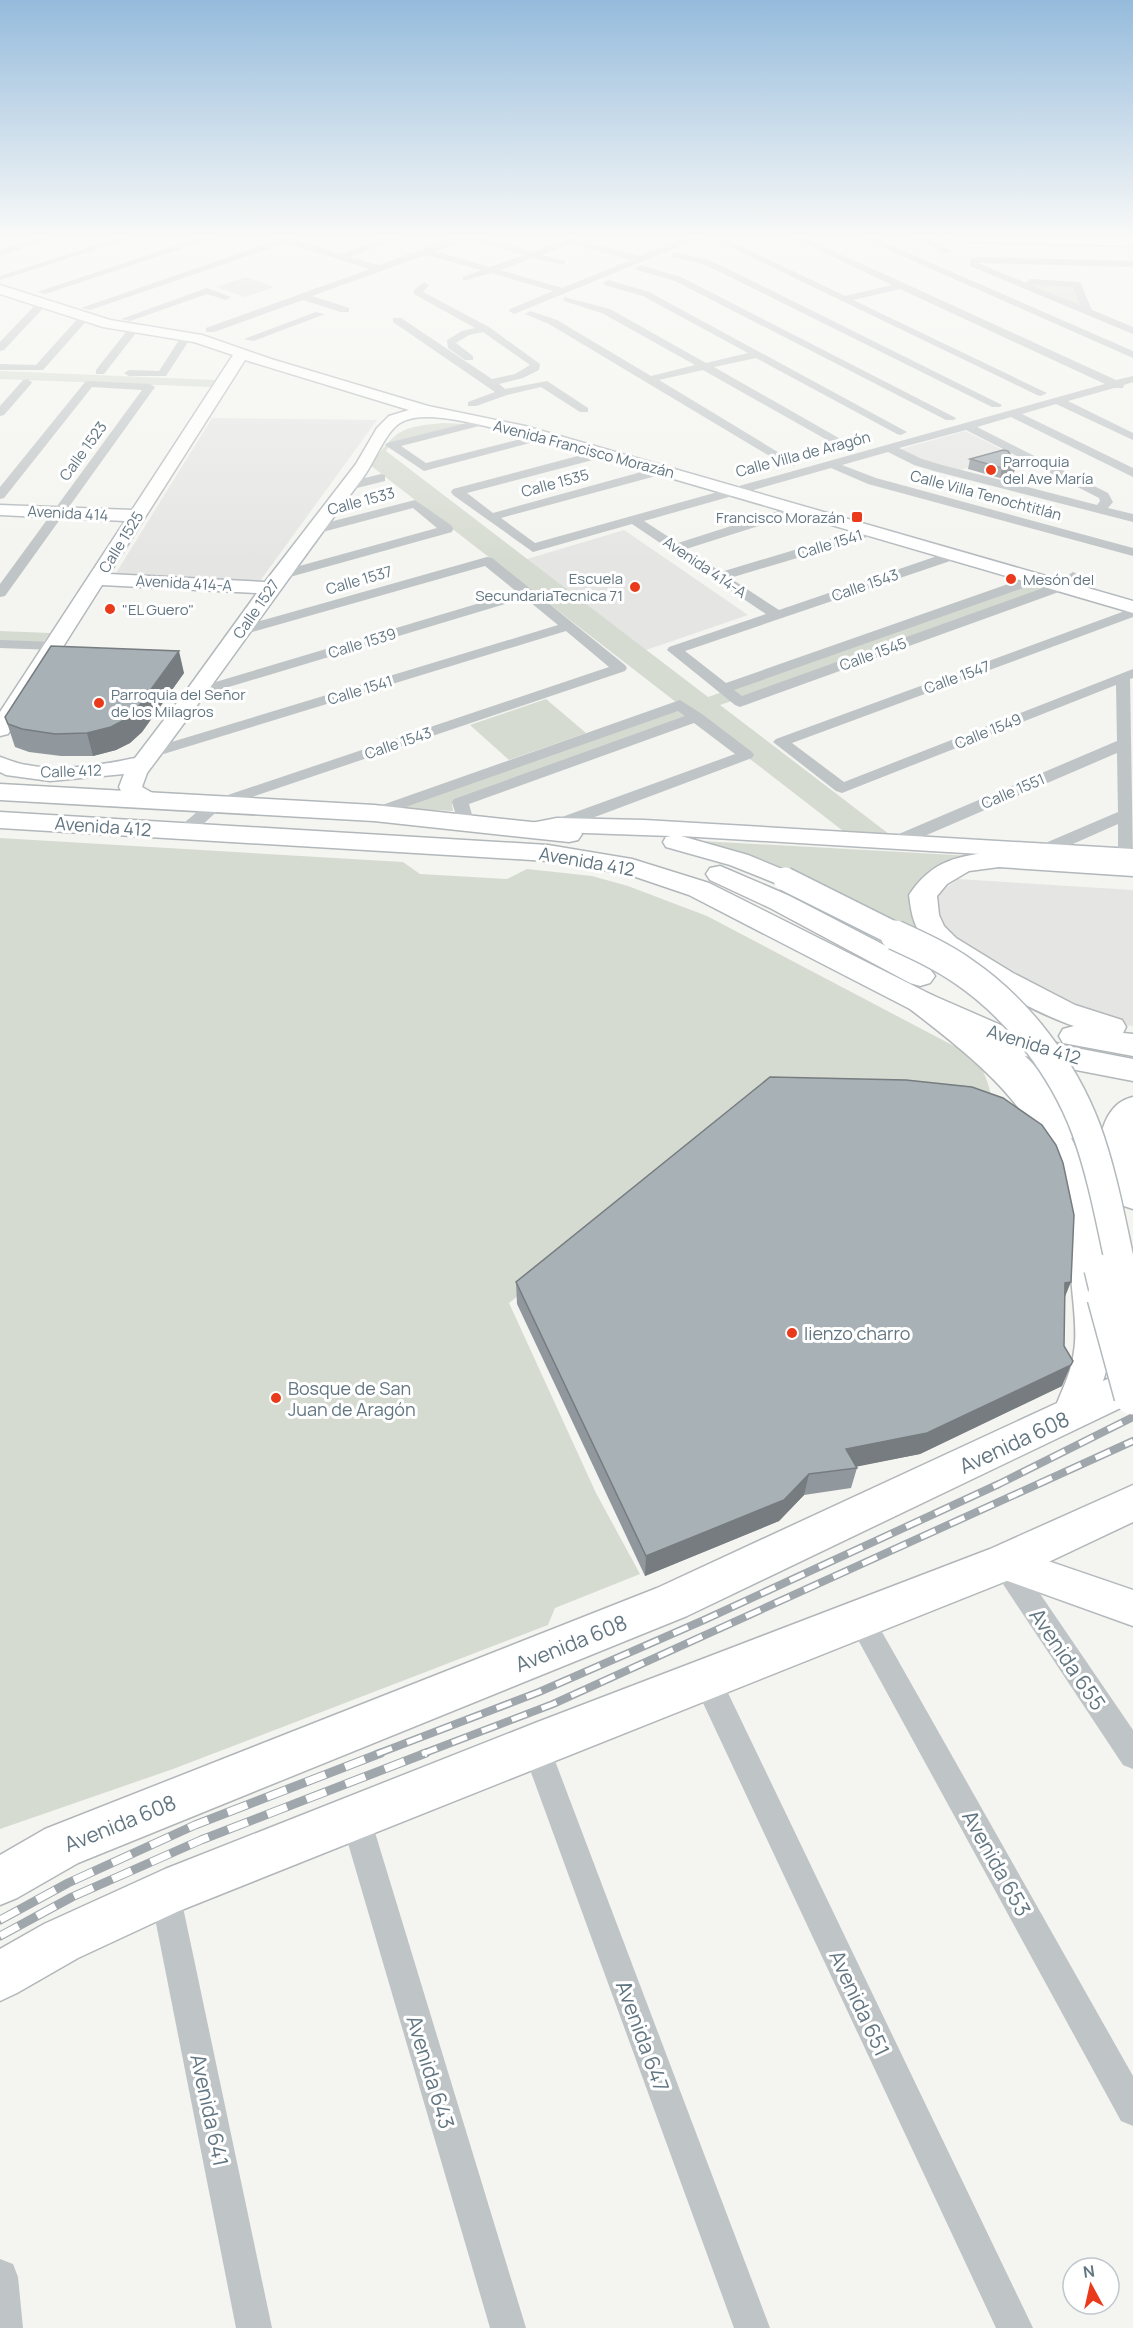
<svg xmlns="http://www.w3.org/2000/svg" width="1133" height="2328" font-family="Manrope,sans-serif">
  <style>
    .built { fill: #e5e5e3 }
    .green { fill: #d6dbd1 }
    .lines { fill: none; stroke-linecap: round; stroke-linejoin: round }
    .secondary-casing { stroke: #b3b9bd; stroke-width: 3 }
    .primary-casing { stroke: #b2b7ba; stroke-width: 3 }
    .highway-casing { stroke: #b2b6b9; stroke-width: 3 }
    .street { fill: #bfc4c6; fill-rule: evenodd }
    .secondary { fill: #fff; fill-rule: evenodd }
    .primary { fill: #fff; fill-rule: evenodd }
    .highway { fill: #fff; fill-rule: evenodd }
    .rail-far1-casing { stroke: #9fa7ac; stroke-width: 8 }
    .rail-casing { stroke: #9fa7ac; stroke-width: 9 }
    .rail-far1 { stroke: #fff; stroke-width: 5; stroke-dasharray: 16; stroke-linecap: butt }
    .rail { stroke: #fff; stroke-width: 7; stroke-dasharray: 21; stroke-linecap: butt }
    .secondary-bridge-far2-casing { stroke: #b3b9bd; stroke-width: 26; stroke-linecap: butt }
    .secondary-bridge-far1-casing { stroke: #b3b9bd; stroke-width: 32; stroke-linecap: butt }
    .secondary-bridge-casing { stroke: #b3b9bd; stroke-width: 40; stroke-linecap: butt }
    .secondary-bridge-far2 { stroke: #fff; stroke-width: 23 }
    .secondary-bridge-far1 { stroke: #fff; stroke-width: 29 }
    .secondary-bridge { stroke: #fff; stroke-width: 37 }
    .wall { fill: #90989d }
    .shaded-wall { fill: #767c7f }
    .building { fill: #a8b1b6; stroke: #767c7f; stroke-width: 1.5 }
    .poi-dot { fill: #e93b1b; stroke: #fff; stroke-width: 2 }
    .labels { text-anchor: middle; dominant-baseline: central; stroke-width: 6; stroke-linejoin: round; paint-order: stroke }
    .far-street-label { font-size: 15px; fill: #627682; stroke: #fff }
    .far-poi-label { font-size: 15px; fill: #627682; stroke: #fff; text-anchor: start }
    .street-label { font-size: 18px; fill: #627682; stroke: #fff }
    .poi-label { font-size: 18px; fill: #627682; stroke: #fff; text-anchor: start }
    .near-street-label { font-size: 21px; fill: #627682; stroke: #fff }
  </style>
  <rect width="100%" height="100%" fill="#f4f4f0"/>
  <!-- built -->
  <g class="built">
    <path d="M212,418L377,420L260,581L116,573Z"/>
    <path d="M965,431L1015,456L960,470L923,460L901,449Z"/>
    <path d="M624,530L748,615L646,650L527,559Z"/>
    <path d="M958,879L1133,890V1026L1122,1025L1074,1009L953,942L941,928L936,905L939,895L944,889Z"/>
  </g>
  <!-- green -->
  <g class="green">
    <path d="M246,277L274,287L245,297L216,287Z"/>
    <path d="M1026,284L1072,285L1082,303L1078,305Z"/>
    <path d="M0,371L215,380L210,387L0,379Z"/>
    <path d="M443,423L469,424L390,444L386,451L708,697L1021,587L1024,582L1048,589L720,705L889,834L882,837L847,834L693,715L456,799L452,804L453,811L395,808L681,706L370,465C397,431 398,427 443,423Z"/>
    <path d="M0,631L50,633L42,644L0,642Z"/>
    <path d="M546,699L586,733L509,760L470,725Z"/>
    <path d="M0,838L403,862L420,874L507,879L527,869L592,876L628,886L707,916L973,1056C984,1069 989,1083 992,1101L665,1180L509,1303L596,1493L640,1574L555,1608L548,1625L173,1769L0,1829Z"/>
    <path d="M683,840L973,856L929,879L927,936Z"/>
  </g>
  <g class="lines">
    <defs>
      <g id="secondary">
        <path d="M945,237L1133,238V246L951,241Z"/>
        <path d="M0,285L110,320L202,335L271,359L428,406L525,426L1133,601V613L516,433C487,428 426,407 400,423C385,432 374,464 362,479C289,576 220,676 147,773L142,787L156,795L160,800L156,805C141,809 125,801 119,787L124,774L50,781L6,775L0,772V757C9,760 18,764 27,765C62,772 101,765 135,758L189,687L257,593L102,585L11,729L8,734L0,736V712L125,521L0,515V505L132,510L233,355L194,342L103,327L0,294ZM245,360L409,410L389,416L377,428L356,464L265,582L109,574Z"/>
        <path d="M557,818L644,820L1133,849V863L681,836L748,855L794,874L797,879L794,884L785,887L730,865L666,847L663,842L666,837L671,836L557,832L534,836L526,834L522,829L526,824Z"/>
        <path d="M966,1016C1006,1027 1062,1092 1083,1128L1078,1136L1068,1139L1058,1136L1036,1104L1013,1078L956,1032L952,1025L956,1018Z"/>
        <path d="M1004,1546L1133,1590V1626L991,1575L985,1563L991,1551Z"/>
      </g>
      <g id="primary">
        <path d="M0,784L374,805L569,826L578,828L582,834L578,840L569,842L374,821L0,800Z"/>
        <path d="M0,812L548,845L632,859L709,883L932,995L1019,1033L1071,1047L1133,1059V1081L1071,1069L998,1048L910,1009L689,895L627,874L548,861L0,828Z"/>
        <path d="M999,851L1133,860V876L999,867L969,871L947,884L937,896L939,915L944,926L956,938L1013,973L1075,1005L1122,1020L1126,1027L1123,1033L1133,1034V1056L1063,1043L1059,1036L1063,1029L1074,1026C1037,1014 942,964 921,934C912,922 911,909 909,895C933,859 959,856 999,851Z"/>
        <path d="M720,866L790,896L930,969L935,976L930,983L920,986L910,983L770,908L710,880L706,874L710,868Z"/>
      </g>
      <g id="highway">
        <path d="M921,992L932,995C1047,1081 1097,1137 1107,1286C1109,1321 1115,1347 1103,1381L1133,1368V1402L687,1616L78,1863L17,1898L0,1905V1855L45,1829L657,1588L1057,1403C1064,1386 1072,1369 1074,1351C1078,1329 1072,1297 1071,1274C1060,1133 1018,1092 910,1009L906,1002L910,995Z"/>
        <path d="M1133,1097V1209L1121,1205C1106,1177 1091,1147 1108,1116C1115,1105 1121,1100 1133,1097Z"/>
        <path d="M1133,1485V1522L1019,1576L179,1911L78,1958L17,1993L0,2001V1949L44,1924L165,1869L535,1723L990,1549Z"/>
      </g>
    </defs>
    <!-- secondary casing -->
    <use href="#secondary" class="secondary-casing"/>
    <!-- primary casing -->
    <use href="#primary" class="primary-casing"/>
    <!-- highway casing -->
    <use href="#highway" class="highway-casing"/>
    <!-- street -->
    <g class="street">
      <path d="M41,237H56L0,256V250Z"/>
      <path d="M121,237H136L0,280V276Z"/>
      <path d="M202,237H217L45,294L37,292Z"/>
      <path d="M279,237H300L295,240L341,254L387,237H401L350,257L379,265L456,237H482L533,252L571,238L639,256L679,240L710,237L685,244L514,314L509,311L510,309L553,291L491,273L463,281V277L481,270L426,255L312,296L349,308V312H341L303,300L214,332H206V328L370,269L286,243L90,310L81,308L278,240ZM468,239L524,255L490,267L435,251ZM571,244L631,260L562,288L500,270L533,258L565,265V261L542,255Z"/>
      <path d="M791,237H803L1116,380L1133,376V382L1124,385L1123,388H1114L1068,401L1133,433V440L1056,404L1022,414L1133,468V477L1011,417L977,427L1108,493L1113,502L1108,508L1133,514V522L934,471L914,465L888,452L842,465L876,478L1133,548V556L868,484L831,468L644,521L678,543L791,507H799L801,510L799,513L686,549L721,572L867,528H877L878,531L877,534L730,578L779,610L949,552L954,551L961,555L959,558L685,651L726,683L1011,583L1009,573L1011,570L1016,569L1023,573L1025,585L1023,588L734,690L742,696L1057,583L1073,572L1080,576L1067,589L740,707L735,705L667,650L669,647L766,614L632,524L533,552L453,495L451,492L453,489L604,449L610,453L608,456L467,493L493,513L663,466L669,470L667,473L501,518L535,543L1105,384L900,289L853,300L1047,393L1041,396L1037,395L720,242L728,240L845,296L892,285ZM966,430L1099,498L1100,501L1097,505L942,465L922,459L899,448Z"/>
      <path d="M859,237H872L1133,351V358Z"/>
      <path d="M913,237H925L952,251L944,253Z"/>
      <path d="M675,252L705,259L724,267L1002,405L1000,407H992L718,271L699,263L672,257V253Z"/>
      <path d="M977,257L1133,261V267L978,263L1026,283L1030,279L1080,282L1092,310L1133,327V334L970,266V259ZM1031,285L1073,287L1080,305Z"/>
      <path d="M640,265L681,277L956,418L954,420H946L675,281L637,270L635,268Z"/>
      <path d="M608,280L649,292L907,432L901,435L897,434L756,358L714,367L851,445V449H843L703,370L659,380L796,463L794,466H786L549,324L525,314L530,311L557,320L651,376L695,365L602,313L564,301V297L610,309L706,363L748,353L643,296L605,285L603,283Z"/>
      <path d="M424,282L429,285L423,292L489,327L540,364L539,370L523,378L499,384L505,389L547,381L588,408V412H580L541,387L507,395L476,406H468V402L495,392L393,322V318H401L492,379L515,374L530,365L483,332L469,335L456,343L473,356V360H465L448,348L447,340L462,331L475,328L414,294V290Z"/>
      <path d="M207,288L231,297L226,300L207,294L130,321L121,319Z"/>
      <path d="M38,302L47,304L4,350L0,351V342Z"/>
      <path d="M316,312L325,314L253,341L244,339Z"/>
      <path d="M80,316L89,318L43,370H0V364L36,365Z"/>
      <path d="M130,327L139,329L104,374H96V370Z"/>
      <path d="M187,333L192,336L166,376H129L124,373L129,370L159,371L183,334Z"/>
      <path d="M27,379L32,382L31,384L4,415L0,416V406L23,380Z"/>
      <path d="M89,381L150,384L155,387L5,596L0,597V584L142,390L92,387L4,498L0,499V487L85,382Z"/>
      <path d="M483,419L489,422L487,424L401,446L426,463L545,433L551,436L549,438L424,471L385,445L387,443Z"/>
      <path d="M381,474L385,475V481L349,490L343,486L345,483Z"/>
      <path d="M415,500L452,526L453,529L452,532L279,580L272,576L274,573L437,528L413,508L315,534L309,530L310,527Z"/>
      <path d="M487,557L492,558L625,665L627,668L625,671L222,807L190,836H178L176,832L178,828L210,801L609,667L566,631L157,756L151,758L143,753L145,750L558,625L525,598L202,695L197,696L190,692L192,689L517,592L485,566L245,634H235L233,631L235,628Z"/>
      <path d="M1133,608V617L792,743L844,782L1133,669V678L1130,679L1133,860H1121L1118,856V824L1048,855H1036L1034,851L1036,847L1118,812L1117,753L899,847H887L885,843L887,839L1117,741L1116,685L842,793L836,791L773,742L776,739Z"/>
      <path d="M0,640L55,642L62,646L55,650L0,648Z"/>
      <path d="M680,700L702,714L752,752L754,755L752,758L563,829H551L549,825L551,821L735,754L694,723L469,804L474,822L466,827L458,822L452,802L454,799L685,716L678,711L380,816L374,818L366,813L368,810Z"/>
      <path d="M1004,1551L1013,1554L1133,1730V1769L1123,1765L995,1572L991,1563L995,1554Z"/>
      <path d="M860,1605L869,1609L1133,2076V2126L1121,2121L851,1627L847,1618L851,1609Z"/>
      <path d="M706,1664L716,1668L1033,2328H996L696,1688L692,1678L696,1668Z"/>
      <path d="M535,1731L545,1735L549,1745L770,2328H734L521,1745L525,1735Z"/>
      <path d="M355,1801L365,1806L370,1816L526,2328H490L340,1816L345,1806Z"/>
      <path d="M165,1878L176,1882L180,1893L272,2328H236L150,1893L154,1882Z"/>
      <path d="M0,2259L13,2264L18,2277L23,2328H0Z"/>
    </g>
    <!-- secondary -->
    <use href="#secondary" class="secondary"/>
    <!-- primary -->
    <use href="#primary" class="primary"/>
    <!-- highway -->
    <use href="#highway" class="highway"/>
    <defs>
      <g id="rail-far1">
        <path d="M377,1754L539,1692L704,1620L999,1484L1133,1417"/>
        <path d="M422,1754L553,1704L1133,1441"/>
      </g>
      <g id="rail">
        <path d="M0,1920L68,1883L195,1825L381,1753"/>
        <path d="M0,1936L72,1897L201,1840L426,1753"/>
      </g>
    </defs>
    <!-- rail-far1 casing -->
    <use href="#rail-far1" class="rail-far1-casing"/>
    <!-- rail casing -->
    <use href="#rail" class="rail-casing"/>
    <!-- rail-far1 -->
    <use href="#rail-far1" class="rail-far1"/>
    <!-- rail -->
    <use href="#rail" class="rail"/>
    <defs>
      <path id="secondary-bridge-far2" d="M785,879L899,936"/>
      <g id="secondary-bridge-far1">
        <path d="M895,935C919,946 943,957 964,972C1018,1009 1063,1068 1086,1129C1106,1184 1114,1242 1128,1298"/>
        <path d="M1099,1269L1106,1298"/>
      </g>
      <g id="secondary-bridge">
        <path d="M1106,1297L1133,1396"/>
        <path d="M1127,1297L1133,1320"/>
      </g>
    </defs>
    <!-- secondary-bridge-far2 casing -->
    <use href="#secondary-bridge-far2" class="secondary-bridge-far2-casing"/>
    <!-- secondary-bridge-far1 casing -->
    <use href="#secondary-bridge-far1" class="secondary-bridge-far1-casing"/>
    <!-- secondary-bridge casing -->
    <use href="#secondary-bridge" class="secondary-bridge-casing"/>
    <!-- secondary-bridge-far2 -->
    <use href="#secondary-bridge-far2" class="secondary-bridge-far2"/>
    <!-- secondary-bridge-far1 -->
    <use href="#secondary-bridge-far1" class="secondary-bridge-far1"/>
    <!-- secondary-bridge -->
    <use href="#secondary-bridge" class="secondary-bridge"/>
  </g>
  <!-- wall -->
  <g class="wall">
    <path d="M1003,450L1014,473L1000,478L968,469L970,459Z"/>
    <path d="M184,673L142,732L130,743L116,750L93,756H61L29,752L15,747L5,717Z"/>
    <path d="M516,1282L1065,1298L1062,1386L920,1454L857,1466V1468L851,1488L804,1495L779,1521L645,1576L517,1304Z"/>
  </g>
  <!-- shaded-wall -->
  <g class="shaded-wall">
    <path d="M1016,463L1014,473L1000,478L1002,468Z"/>
    <path d="M179,651L184,673L142,732L130,743L116,750L93,756L87,733Z"/>
    <path d="M1071,1282L1062,1304L1065,1283Z"/>
    <path d="M1071,1365L1062,1386L920,1454L840,1470L846,1449Z"/>
    <path d="M809,1474L804,1495L779,1521L645,1576L646,1556Z"/>
  </g>
  <!-- building -->
  <g class="building">
    <path d="M1003,450L1008,451L1016,463L1002,468L970,459Z"/>
    <path d="M51,646L179,651L136,710L124,720L111,727L87,733L55,734L22,729L8,724L5,717Z"/>
    <path d="M770,1077L906,1080L972,1087L1003,1098L1042,1125L1056,1145L1063,1163L1074,1215L1071,1282L1065,1283L1064,1346L1073,1361L1071,1365L927,1433L846,1449L857,1468L809,1474L784,1500L646,1556L516,1282Z"/>
  </g>
  <!-- sky -->
  <linearGradient id="sky" x2="0" y2="1"><stop stop-color="#95bbdc"/><stop offset="0.42" stop-color="#fafaf8"/><stop offset="1" stop-color="#fafaf8" stop-opacity="0"/></linearGradient>
  <rect width="1133" height="563" fill="url(#sky)"/>
  <!-- markers -->
  <g class="poi-dot">
    <circle cx="991" cy="470" r="6"/>
    <rect x="851" y="511" width="12" height="12" rx="3"/>
    <circle cx="1011" cy="579" r="6"/>
    <circle cx="635" cy="587" r="6"/>
    <circle cx="110" cy="609" r="6"/>
    <circle cx="99" cy="703" r="6"/>
    <circle cx="792" cy="1333" r="6"/>
    <circle cx="276" cy="1398" r="6"/>
  </g>
  <g class="labels">
    <!-- far-street labels -->
    <g class="far-street-label">
      <text transform="translate(584 449) rotate(15)">Avenida Francisco Morazán</text>
      <text transform="translate(83 451) rotate(-54)">Calle 1523</text>
      <text transform="translate(803 454) rotate(-15)">Calle Villa de Aragón</text>
      <text transform="translate(555 483) rotate(-15)">Calle 1535</text>
      <text transform="translate(986 495) rotate(15)">Calle Villa Tenochtitlán</text>
      <text transform="translate(361 501) rotate(-15)">Calle 1533</text>
      <text transform="translate(68 513) rotate(3)">Avenida 414</text>
      <text transform="translate(121 542) rotate(-58)">Calle 1525</text>
      <text transform="translate(830 544) rotate(-17)">Calle 1541</text>
      <text transform="translate(705 567) rotate(34)">Avenida 414-A</text>
      <text transform="translate(359 580) rotate(-16)">Calle 1537</text>
      <text transform="translate(184 583) rotate(3)">Avenida 414-A</text>
      <text transform="translate(865 585) rotate(-19)">Calle 1543</text>
      <text transform="translate(256 609) rotate(-55)">Calle 1527</text>
      <text transform="translate(362 643) rotate(-17)">Calle 1539</text>
      <text transform="translate(873 654) rotate(-20)">Calle 1545</text>
      <text transform="translate(957 677) rotate(-20)">Calle 1547</text>
      <text transform="translate(360 690) rotate(-17)">Calle 1541</text>
      <text transform="translate(988 731) rotate(-22)">Calle 1549</text>
      <text transform="translate(398 743) rotate(-19)">Calle 1543</text>
      <text transform="translate(71 771) rotate(-2)">Calle 412</text>
      <text transform="translate(1013 791) rotate(-23)">Calle 1551</text>
    </g>
    <!-- far-poi labels -->
    <g class="far-poi-label">
      <text x="1003" y="461">Parroquia<tspan x="1003" dy="17">del Ave María</tspan></text>
      <text x="845" y="517" text-anchor="end">Francisco Morazán</text>
      <text x="623" y="578" text-anchor="end">Escuela<tspan x="623" dy="17">SecundariaTecnica 71</tspan></text>
      <text x="1023" y="579">Mesón del</text>
      <text x="122" y="609">"EL Guero"</text>
      <text x="111" y="694">Parroquia del Señor<tspan x="111" dy="17">de los Milagros</tspan></text>
    </g>
    <!-- street labels -->
    <g class="street-label">
      <text transform="translate(103 826) rotate(4)">Avenida 412</text>
      <text transform="translate(587 861) rotate(10)">Avenida 412</text>
      <text transform="translate(1034 1044) rotate(17)">Avenida 412</text>
    </g>
    <!-- poi labels -->
    <g class="poi-label">
      <text x="804" y="1333">lienzo charro</text>
      <text x="288" y="1388">Bosque de San<tspan x="288" dy="21">Juan de Aragón</tspan></text>
    </g>
    <!-- near-street labels -->
    <g class="near-street-label">
      <text transform="translate(1014 1442) rotate(-25)">Avenida 608</text>
      <text transform="translate(571 1643) rotate(-22)">Avenida 608</text>
      <text transform="translate(1068 1659) rotate(56)">Avenida 655</text>
      <text transform="translate(120 1823) rotate(-22)">Avenida 608</text>
      <text transform="translate(997 1863) rotate(61)">Avenida 653</text>
      <text transform="translate(860 2003) rotate(65)">Avenida 651</text>
      <text transform="translate(643 2036) rotate(70)">Avenida 647</text>
      <text transform="translate(431 2072) rotate(73)">Avenida 643</text>
      <text transform="translate(210 2110) rotate(78)">Avenida 641</text>
    </g>
  </g>
  <!-- north arrow -->
  <g transform="translate(1091 2286) rotate(352)"><circle r="28" fill="#ffffff" stroke="#c0c8cd" stroke-width="1.5"/>
  <path d="M0-4.5L10 22L0 15L-10 22Z" fill="#e93b1b"/>
  <text y="-9" font-size="16" font-weight="bold" text-anchor="middle" fill="#627682">N</text>
  </g>
</svg>
